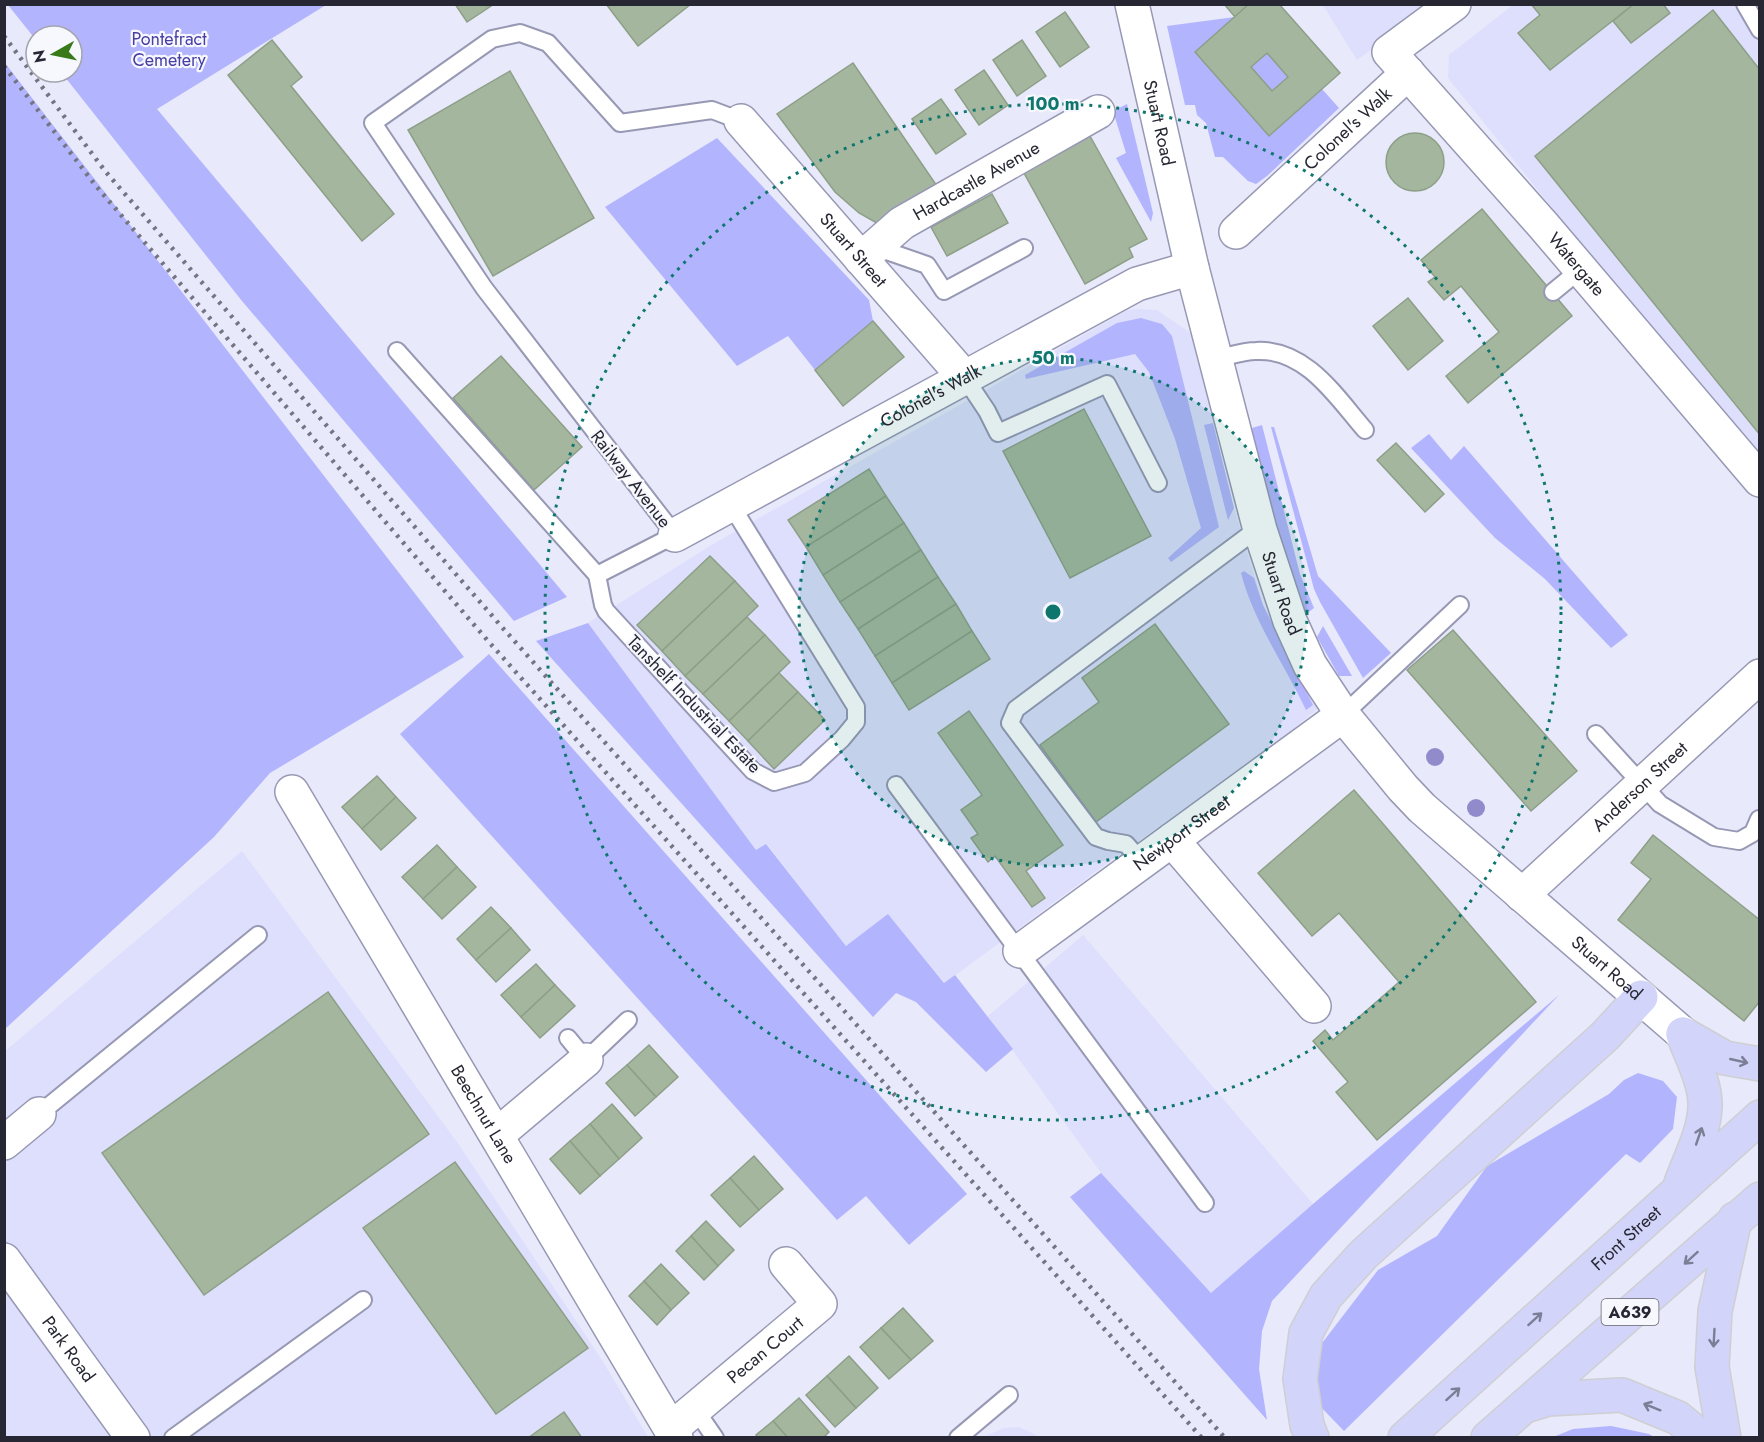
<svg xmlns="http://www.w3.org/2000/svg" width="1764" height="1442" font-family="Jost,sans-serif">
  <style>
    .built { fill: #dddffd }
    .green { fill: #b2b4fe }
    .building { fill: #a4b79e; stroke: #8d9f87; stroke-width: 1.5; fill-rule: evenodd }
    .lines { fill: none; stroke-linecap: round; stroke-linejoin: round }
    .service-casing { stroke: #9798b4; stroke-width: 20 }
    .minor-casing { stroke: #9798b4; stroke-width: 36 }
    .tertiary-casing { stroke: #9798b4; stroke-width: 36 }
    .primary-casing { stroke: #cfcfd2; stroke-width: 36 }
    .service { stroke: #fff; stroke-width: 16 }
    .minor { stroke: #fff; stroke-width: 33 }
    .tertiary { stroke: #fff; stroke-width: 33 }
    .primary { stroke: #d2d4fa; stroke-width: 33 }
    .rail { stroke: #747583; stroke-width: 4.5; stroke-dasharray: 3 6; stroke-linecap: butt }
    .tree { fill: #908bcb }
    .oneway { stroke: #7c7e96 }
    .ring { fill: none; stroke: #0f766e; stroke-width: 3; stroke-dasharray: 3 6 }
    .labels { text-anchor: middle; dominant-baseline: central; stroke-width: 4.5; stroke-linejoin: round; paint-order: stroke }
    .shield { fill: #f7f8fe; stroke: #65666f; stroke-width: 1.5 }
    .shield-label { font-size: 16px; font-weight: bold; fill: #262732 }
    .park-label { font-size: 18px; fill: #483ea4; stroke: #f7f8fe }
    .street-label { font-size: 18px; fill: #262732; stroke: #f7f8fe }
    .centre { fill: #0f766e; stroke: #f7f8fe; stroke-width: 3 }
    .ring-label { font-size: 18px; text-anchor: middle; font-weight: bold; fill: #0f766e; stroke: #f7f8fe; stroke-width: 4.5; stroke-linejoin: round; paint-order: stroke }
  </style>
  <rect width="100%" height="100%" fill="#e8e9fb"/>
  <!-- built -->
  <g class="built">
    <path d="M1323,5H1432L1357,60Z"/>
    <path d="M1513,5H1736L1759,38V466L1448,78L1449,55Z"/>
    <path d="M1136,309L1157,310L1192,334L1234,508L1263,605L1321,706L1261,755L1095,872L945,983L889,915L846,946L767,844L757,851L588,623L713,544L1126,311Z"/>
    <path d="M242,851L457,1142L602,1360L648,1437H5L4,1052Z"/>
    <path d="M1083,935L1313,1204L1211,1294L1101,1173L988,1016Z"/>
    <path d="M1019,1427L1034,1434L1038,1437H983L1004,1428Z"/>
  </g>
  <!-- green -->
  <g class="green">
    <path d="M8,5H326L157,109L567,597L514,621L242,301L61,72H72V36H36V40Z"/>
    <path d="M1235,17L1269,136L1322,89L1339,108L1267,176L1256,184L1248,181L1223,157H1215L1206,123L1197,115L1195,105H1185L1167,26Z"/>
    <path d="M1267,53L1288,77L1272,91L1251,67Z"/>
    <path d="M5,63L464,657L270,773L214,837L5,1029Z"/>
    <path d="M1127,104L1153,213L1151,222L1116,158L1126,153L1113,111Z"/>
    <path d="M717,138L869,300L873,321L815,370L788,336L737,366L605,207Z"/>
    <path d="M1141,318L1162,324L1172,336L1219,527L1171,562L1168,558L1201,528L1175,439L1149,372L1135,354L1026,379L1025,375L1117,323Z"/>
    <path d="M1213,423L1234,508L1228,520L1204,425Z"/>
    <path d="M1262,425L1300,574L1314,608L1306,614L1287,568L1277,538L1252,428Z"/>
    <path d="M1271,427H1274L1318,576L1391,653L1363,678L1320,602L1314,589Z"/>
    <path d="M1429,434L1451,460L1464,446L1628,635L1611,648L1545,579L1495,538L1411,448Z"/>
    <path d="M1244,571L1254,578L1263,605L1313,705L1306,710C1285,665 1253,621 1241,573Z"/>
    <path d="M588,623L756,850L766,844L846,946L888,914L944,983L955,975L1013,1049L986,1072L916,1002L896,993L873,1017L536,641Z"/>
    <path d="M1323,626L1352,676H1339L1317,637Z"/>
    <path d="M489,654L967,1194L909,1245L866,1196L837,1220L400,734Z"/>
    <path d="M1559,995L1272,1301L1262,1331L1259,1369L1267,1420L1070,1197L1101,1173L1211,1293L1313,1204Z"/>
    <path d="M1638,1073L1663,1081L1677,1097L1673,1129L1640,1163L1626,1154L1344,1431L1315,1401L1316,1351L1378,1270L1437,1236L1487,1166L1609,1094L1624,1080Z"/>
    <path d="M1611,1426L1649,1434L1654,1437H1553L1573,1429Z"/>
  </g>
  <!-- building -->
  <g class="building">
    <path d="M455,4H494L467,22Z"/>
    <path d="M606,4H691L638,46Z"/>
    <path d="M1224,4H1249L1235,17Z"/>
    <path d="M1249,4H1279L1340,73L1269,136L1195,52ZM1267,53L1288,77L1272,91L1251,67Z"/>
    <path d="M1531,4H1634L1550,70L1518,33L1540,15Z"/>
    <path d="M1634,4H1663L1670,13L1631,43L1613,21Z"/>
    <path d="M1713,10L1760,70V435L1535,156Z"/>
    <path d="M1065,12L1089,47L1060,67L1036,32Z"/>
    <path d="M272,40L302,77L291,86L394,214L362,241L228,75Z"/>
    <path d="M1022,40L1046,76L1017,96L993,60Z"/>
    <path d="M853,63L939,189L884,227L859,213L835,192L777,114Z"/>
    <path d="M984,70L1008,105L979,125L955,90Z"/>
    <path d="M510,71L594,218L493,276L408,130Z"/>
    <path d="M941,99L966,134L936,154L912,119Z"/>
    <circle cx="1415" cy="162" r="29"/>
    <path d="M1090,136L1147,239L1129,248L1133,257L1085,284L1024,173Z"/>
    <path d="M992,194L1008,223L947,256L931,227Z"/>
    <path d="M1482,209L1572,316L1468,403L1446,376L1499,332L1461,286L1444,300L1428,282L1435,277L1421,260Z"/>
    <path d="M1408,298L1443,341L1408,370L1373,326Z"/>
    <path d="M873,321L904,357L843,406L815,370Z"/>
    <path d="M501,356L582,447L534,490L453,398Z"/>
    <path d="M1084,409L1151,536L1070,578L1003,451Z"/>
    <path d="M1396,443L1444,494L1425,512L1377,460Z"/>
    <path d="M869,469L886,496L806,547L788,520Z"/>
    <path d="M886,496L904,523L823,575L806,547Z"/>
    <path d="M904,523L921,550L840,602L823,575Z"/>
    <path d="M921,550L938,577L858,629L840,602Z"/>
    <path d="M710,556L735,581L662,651L637,625Z"/>
    <path d="M938,577L956,604L875,656L858,629Z"/>
    <path d="M735,581L758,606L685,676L662,651Z"/>
    <path d="M956,604L972,631L892,683L875,656Z"/>
    <path d="M747,617L765,635L703,694L685,676Z"/>
    <path d="M1155,624L1229,724L1096,822L1040,745L1099,702L1082,678Z"/>
    <path d="M1453,630L1577,771L1531,811L1407,670Z"/>
    <path d="M972,631L990,659L909,710L892,683Z"/>
    <path d="M765,635L790,662L729,721L703,694Z"/>
    <path d="M779,673L798,692L748,741L729,721Z"/>
    <path d="M798,692L825,720L774,769L748,741Z"/>
    <path d="M969,711L1063,845L1026,871L1045,898L1032,907L995,856L988,862L971,838L978,834L961,810L982,795L938,733Z"/>
    <path d="M377,776L396,797L362,829L342,807Z"/>
    <path d="M1354,790L1536,1002L1377,1140L1336,1092L1348,1082L1313,1041L1325,1030L1333,1040L1399,982L1339,913L1312,936L1258,873Z"/>
    <path d="M396,797L416,818L381,850L362,829Z"/>
    <path d="M1653,835L1760,920V1001L1744,1021L1618,920L1651,879L1631,863Z"/>
    <path d="M437,845L457,867L423,899L402,877Z"/>
    <path d="M457,867L476,887L442,919L423,899Z"/>
    <path d="M491,907L511,928L476,960L457,939Z"/>
    <path d="M511,928L530,950L496,982L476,960Z"/>
    <path d="M536,964L555,985L521,1017L501,995Z"/>
    <path d="M555,985L575,1006L540,1038L521,1017Z"/>
    <path d="M328,992L429,1134L204,1295L102,1153Z"/>
    <path d="M649,1045L678,1077L656,1097L627,1065Z"/>
    <path d="M627,1065L656,1097L635,1116L606,1083Z"/>
    <path d="M612,1104L642,1138L619,1159L590,1124Z"/>
    <path d="M590,1124L619,1159L600,1176L570,1141Z"/>
    <path d="M570,1141L600,1176L580,1194L550,1159Z"/>
    <path d="M754,1156L783,1189L759,1210L730,1178Z"/>
    <path d="M455,1162L588,1348L496,1414L363,1228Z"/>
    <path d="M730,1178L759,1210L740,1227L711,1195Z"/>
    <path d="M706,1221L734,1250L718,1266L691,1236Z"/>
    <path d="M691,1236L718,1266L704,1280L676,1251Z"/>
    <path d="M661,1264L689,1293L671,1310L644,1281Z"/>
    <path d="M644,1281L671,1310L657,1325L629,1296Z"/>
    <path d="M903,1308L933,1341L911,1360L881,1328Z"/>
    <path d="M881,1328L911,1360L889,1379L860,1347Z"/>
    <path d="M849,1356L878,1388L856,1408L827,1376Z"/>
    <path d="M827,1376L856,1408L835,1427L806,1395Z"/>
    <path d="M799,1398L829,1432L823,1438H788L773,1421Z"/>
    <path d="M564,1412L582,1438H528Z"/>
    <path d="M773,1421L788,1438H758L756,1435Z"/>
  </g>
  <g class="lines">
    <defs>
      <g id="service">
        <path d="M1745,4L1760,30"/>
        <path d="M875,247L927,265L944,291L1024,248"/>
        <path d="M1553,292L1581,269"/>
        <path d="M397,351L597,575L603,605L606,611L753,771L774,782L805,773L842,739L856,722V707L731,505"/>
        <path d="M1215,359C1229,356 1243,351 1256,351C1306,348 1337,398 1365,430"/>
        <path d="M965,378L987,411L998,433L1107,384L1158,483"/>
        <path d="M597,575L675,535L484,288L373,123L492,39L520,33L548,43L620,123L712,110L741,121"/>
        <path d="M1343,715L1460,605"/>
        <path d="M1596,734L1660,804L1714,837L1739,841L1753,833L1759,819"/>
        <path d="M896,785L1205,1203"/>
        <path d="M1142,862L1126,844L1108,841L1096,837L1010,723L1016,709L1252,533L1260,530"/>
        <path d="M568,1038L586,1060L628,1020"/>
        <path d="M39,1114L258,935"/>
        <path d="M695,1409L715,1438"/>
        <path d="M173,1438L363,1300"/>
        <path d="M958,1438L1009,1395"/>
      </g>
      <g id="minor">
        <path id="s1" d="M1454,4L1389,52L1543,225L1760,480"/>
        <path id="s2" d="M741,121L965,378"/>
        <path id="s3" d="M1236,232L1408,73"/>
        <path id="s4" d="M861,259L902,223L1098,112"/>
        <path id="s5" d="M675,535L1137,284L1192,268"/>
        <path id="s6" d="M292,792L676,1438"/>
        <path d="M1172,840L1314,1006"/>
        <path id="s7" d="M1522,895L1760,676"/>
        <path id="s8" d="M1020,951L1343,715"/>
        <path d="M497,1135L586,1060"/>
        <path d="M4,1143L39,1114"/>
        <path id="s9" d="M4,1260L133,1438"/>
        <path id="s10" d="M671,1429L820,1304L786,1264"/>
      </g>
      <g id="tertiary">
        <path id="s11" d="M1132,4L1192,268L1260,530L1290,621L1310,665L1343,715L1403,788L1422,808L1683,1034"/>
      </g>
      <g id="primary">
        <path d="M1683,1034L1725,1058L1760,1064"/>
        <path d="M1681,1183C1690,1158 1704,1133 1705,1107C1706,1083 1691,1056 1683,1034"/>
        <path d="M1525,1406L1548,1399L1622,1395L1678,1418L1702,1438"/>
        <path d="M1312,1438L1307,1425L1300,1379L1306,1333L1326,1296L1363,1255L1605,1036L1641,997"/>
        <path id="s12" d="M1405,1438L1760,1117"/>
        <path d="M1488,1438L1760,1199"/>
        <path d="M1724,1438L1712,1367L1715,1311L1735,1219"/>
      </g>
    </defs>
    <!-- service casing -->
    <use href="#service" class="service-casing"/>
    <!-- minor casing -->
    <use href="#minor" class="minor-casing"/>
    <!-- tertiary casing -->
    <use href="#tertiary" class="tertiary-casing"/>
    <!-- primary casing -->
    <use href="#primary" class="primary-casing"/>
    <!-- service -->
    <use href="#service" class="service"/>
    <!-- minor -->
    <use href="#minor" class="minor"/>
    <!-- tertiary -->
    <use href="#tertiary" class="tertiary"/>
    <!-- primary -->
    <use href="#primary" class="primary"/>
    <!-- rail -->
    <g class="rail">
      <path d="M4,36L105,171L501,626L1225,1438"/>
      <path d="M4,66L96,186L488,641L1202,1438"/>
    </g>
  </g>
  <!-- trees -->
  <g class="tree">
    <circle cx="1435" cy="757" r="9"/>
    <circle cx="1476" cy="808" r="9"/>
  </g>
  <!-- one-way arrows -->
  <defs><path id="oneway-shaft" d="M-6 0H5M1.5-3L5.5 0L1.5 3" fill="none" stroke-width="1.6" stroke-linecap="round" stroke-linejoin="round" transform="scale(1.5)"/></defs>
  <g class="oneway">
    <use href="#oneway-shaft" transform="translate(1739 1061) rotate(13)"/>
    <use href="#oneway-shaft" transform="translate(1699 1136) rotate(-71)"/>
    <use href="#oneway-shaft" transform="translate(1691 1258) rotate(138)"/>
    <use href="#oneway-shaft" transform="translate(1535 1319) rotate(-42)"/>
    <use href="#oneway-shaft" transform="translate(1714 1338) rotate(93)"/>
    <use href="#oneway-shaft" transform="translate(1453 1394) rotate(-42)"/>
    <use href="#oneway-shaft" transform="translate(1652 1407) rotate(-158)"/>
  </g>
  <!-- distance rings -->
  <circle cx="1053" cy="612" r="254" fill="#0f766e" fill-opacity=".12"/>
  <g class="ring">
    <circle cx="1053" cy="612" r="254"/>
    <circle cx="1053" cy="612" r="508"/>
  </g>
  <g class="labels">
    <!-- shield labels -->
    <rect class="shield" x="1601.5" y="1299" width="57" height="26" rx="4.5"/>
    <g class="shield-label">
      <text x="1630" y="1312">A639</text>
    </g>
    <!-- park labels -->
    <g class="park-label">
      <text x="169" y="39">Pontefract<tspan x="169" dy="21">Cemetery</tspan></text>
    </g>
    <!-- street labels -->
    <g class="street-label">
      <text stroke="none"><textPath href="#s11" startOffset="122">Stuart Road</textPath></text>
      <text stroke="none"><textPath href="#s3" startOffset="152">Colonel's Walk</textPath></text>
      <text stroke="none"><textPath href="#s4" startOffset="140">Hardcastle Avenue</textPath></text>
      <text stroke="none"><textPath href="#s2" startOffset="171">Stuart Street</textPath></text>
      <text stroke="none"><textPath href="#s1" startOffset="364">Watergate</textPath></text>
      <text stroke="none"><textPath href="#s5" startOffset="291">Colonel's Walk</textPath></text>
      <text transform="translate(631 479) rotate(52)">Railway Avenue</text>
      <text stroke="none"><textPath href="#s11" startOffset="608">Stuart Road</textPath></text>
      <text transform="translate(694 704) rotate(46)">Tanshelf Industrial Estate</text>
      <text stroke="none"><textPath href="#s7" startOffset="160">Anderson Street</textPath></text>
      <text stroke="none"><textPath href="#s8" startOffset="200">Newport Street</textPath></text>
      <text stroke="none"><textPath href="#s11" startOffset="1112">Stuart Road</textPath></text>
      <text stroke="none"><textPath href="#s6" startOffset="375">Beechnut Lane</textPath></text>
      <text stroke="none"><textPath href="#s12" startOffset="298">Front Street</textPath></text>
      <text stroke="none"><textPath href="#s9" startOffset="110">Park Road</textPath></text>
      <text stroke="none"><textPath href="#s10" startOffset="123">Pecan Court</textPath></text>
    </g>
  </g>
  <circle cx="1053" cy="612" r="9" class="centre"/>
  <g class="ring-label">
    <text x="1053" y="110">100 m</text>
    <text x="1053" y="364">50 m</text>
  </g>
  <!-- border -->
  <rect width="1764" height="1442" fill="none" stroke="#262732" stroke-width="12"/>
  <!-- north arrow -->
  <g transform="translate(54 54) rotate(261)"><circle r="28" fill="#f7f8fe" stroke="#a3a4ac" stroke-width="1.5"/>
  <path d="M0-4.5L10 22L0 15L-10 22Z" fill="#387a1a"/>
  <text y="-9" font-size="16" font-weight="bold" text-anchor="middle" fill="#262732">N</text>
  </g>
</svg>
